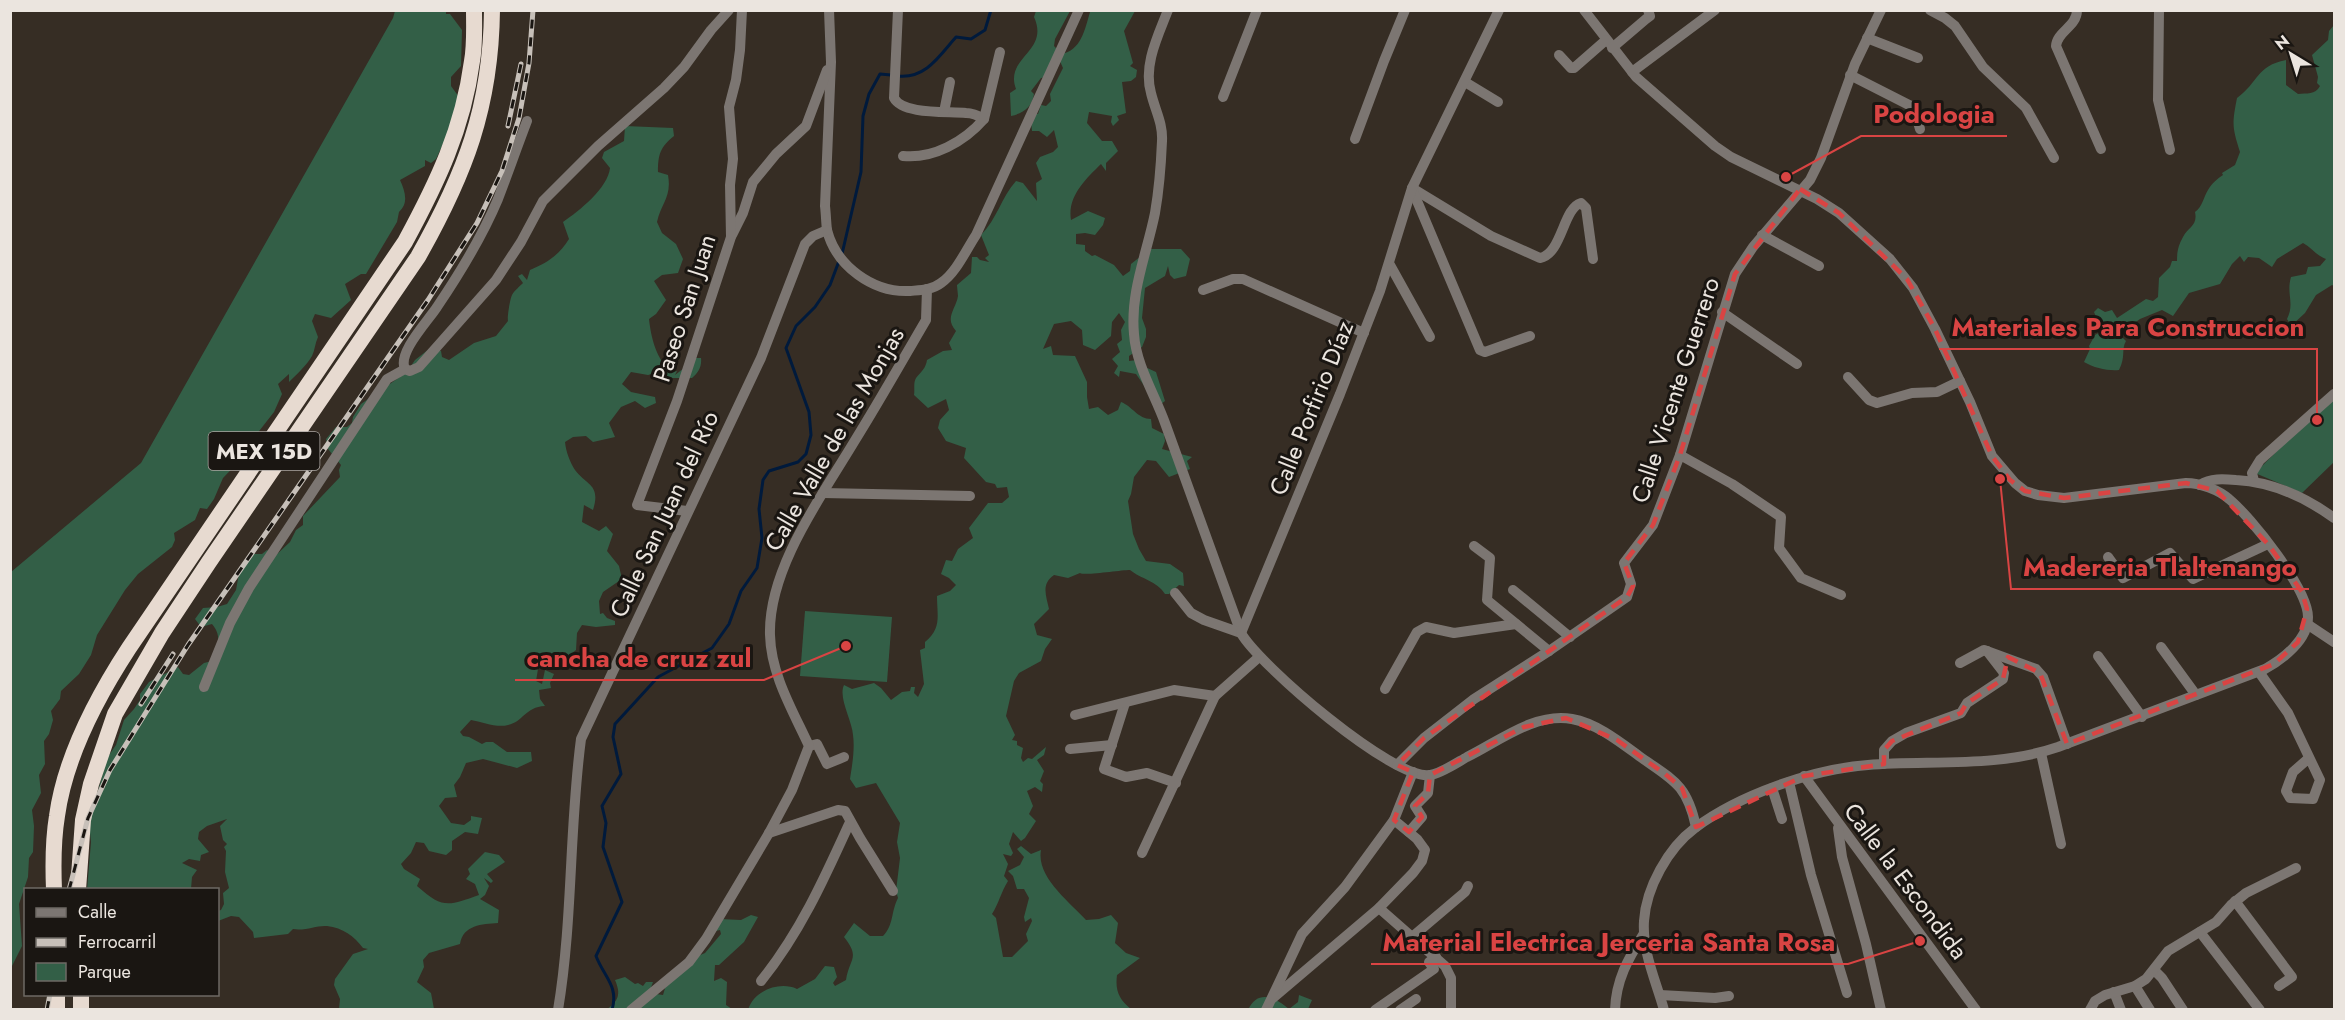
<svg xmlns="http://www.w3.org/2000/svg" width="2345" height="1020" font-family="Jost,sans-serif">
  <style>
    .green { fill: #335f47 }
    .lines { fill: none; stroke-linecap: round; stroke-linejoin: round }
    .stream { stroke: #001a3c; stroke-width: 3 }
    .minor { stroke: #7c7672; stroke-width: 10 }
    .highway { stroke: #e7dad0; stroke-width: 16 }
    .rail-casing { stroke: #c7c0b9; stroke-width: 5 }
    .rail { stroke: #1a1612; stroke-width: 3; stroke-dasharray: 9; stroke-linecap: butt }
    .marked { fill: none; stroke: #d94443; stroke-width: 4.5; stroke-dasharray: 12 8; stroke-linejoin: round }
    .labels { text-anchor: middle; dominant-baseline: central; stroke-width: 6; stroke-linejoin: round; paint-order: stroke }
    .shield { fill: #1a1612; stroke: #aca7a2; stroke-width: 1.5 }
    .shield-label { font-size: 22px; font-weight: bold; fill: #ebe5df }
    .street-label { font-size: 24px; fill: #ebe5df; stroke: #1a1612 }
    .leader { fill: none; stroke: #d94443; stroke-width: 2 }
    .callout-dot { fill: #d94443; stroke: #1a1612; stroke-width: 2 }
    .callout-label { font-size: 26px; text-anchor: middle; font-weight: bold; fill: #d94443; stroke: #1a1612; stroke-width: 6; stroke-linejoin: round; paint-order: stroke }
  </style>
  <rect width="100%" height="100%" fill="#362d24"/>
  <!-- green -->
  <g class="green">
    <path d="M395,11H446V14H450L462,30L461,66L451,77V86L459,97L455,118L436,159L431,163L425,160V166L400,180C405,191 409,203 399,212L397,222L366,274H361L345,284L351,300L331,318L315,314L312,321L318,337C315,343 315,350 312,356C306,366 297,374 289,382V374L278,384L282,394L274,412L256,435L250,450L223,478L214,499L207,509L200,508L195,520L174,533L175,540L172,547L138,574L125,590L97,635L91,655L79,674L61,691L60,699L51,711L53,720L49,734L44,741L45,764L39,775L41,793L32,810L34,826L33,852L29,858L28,877L19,904L22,946L11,968V572L141,463L393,18Z"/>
    <path d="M1036,11H1070L1055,39L1054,46L1057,49L1051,76L1041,78L1031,91L1034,94C1032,107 1024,113 1011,116L1010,93L1016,89C1004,57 1050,52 1034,17Z"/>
    <path d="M1080,11H1135L1124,31L1133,63L1130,66L1137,70L1136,77L1131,81L1122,82L1126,113L1117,116L1119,120L1113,126L1111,122L1112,116L1089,112L1087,123L1102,141H1112L1118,151L1106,163V171L1101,164C1086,179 1067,196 1071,220L1088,211L1105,218L1103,225L1095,235L1085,233L1076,234V244L1085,245V251L1092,256L1095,255L1114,265L1123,276L1130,271L1131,264L1150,249H1181L1190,259L1186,276L1174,279L1170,275L1168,266L1165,276L1145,288L1142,318L1146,329V337L1142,347L1129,356V361L1137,360L1145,367L1156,372L1165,401L1161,404L1152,397L1136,374L1120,371L1119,377L1114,373L1118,366L1112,359L1120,352L1117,344L1122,340L1121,330L1125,322L1119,313L1112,322L1111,336L1095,350L1083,345L1082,330L1071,321L1054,324L1043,349L1051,346L1053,355L1075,356L1087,382V397L1089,409L1098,407L1108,415L1118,410L1121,402C1132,406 1138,419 1151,419L1152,428L1164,434L1165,441L1162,449L1192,457L1187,461L1190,469L1169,477L1156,461L1147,460L1134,477L1131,494L1128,501L1133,534L1139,549L1146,561L1170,564L1183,573L1184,586L1179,585L1169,594H1165C1157,581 1141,579 1130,570C1120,570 1085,576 1080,573L1068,578L1054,575C1041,584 1046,595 1049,609L1034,624L1037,635L1052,639L1045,649L1041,661L1019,673L1014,681L1006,716L1015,735L1012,740L1017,741V745L1023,748L1021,758L1023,762L1028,758L1032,759L1046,747L1044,755L1037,760L1044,771L1040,781L1043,784L1042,792L1035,787L1027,791L1033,806L1029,814L1036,821L1025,838L1021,841L1013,832L1009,844L1013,853L1011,856L1003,854L1008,864L1004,876L1008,881C1001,892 999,903 992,914L996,918L1003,957H1012L1028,941L1026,934L1032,921L1031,918L1025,922L1024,917L1029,898L1024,889H1017L1013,876L1008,871L1020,865L1024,857L1017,849L1021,846L1031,854L1041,850C1036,877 1070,902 1086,920L1099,919L1111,915L1118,923L1115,943L1126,953L1140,958L1117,975C1115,991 1119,999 1131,1009L748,1010C754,990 780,981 797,989L815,979L825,966L834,967L837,977L833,983L835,986L846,980C849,959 861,958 844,937L854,923L870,936H883C894,925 891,911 898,898L896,891L900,858L897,842L900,823L876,783L856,788L850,779C852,766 855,749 853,735C852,720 838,698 844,685L852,689L874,683L881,688L891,700L902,692L910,691L911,687H915L914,693L918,697L924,684L920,650L925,648V642C942,628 937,616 937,596L950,591L956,585L949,578L941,574L946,560L952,561L958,549L973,538L969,528L988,503H1002L1009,497L1007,487L997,488L995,484L986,482L964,458L966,448L946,441L938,428L940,420L949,410L946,399L928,408L914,395C915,389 913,383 916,378C921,372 926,368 927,360L943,351L952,350L949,343L956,331C944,318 956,309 958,296C958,295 957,286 957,285L971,273L972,257H977L980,260L989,262L985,258L989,255L981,235C997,219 1001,198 1016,181L1023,183L1037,201L1036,183L1042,179L1036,163L1040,157L1053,152L1058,147L1054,130L1047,137L1039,131H1032L1030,112L1038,114L1041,105L1046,106L1051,101L1050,94L1063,68L1059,59L1061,54C1081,51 1085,29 1090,12Z"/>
    <path d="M2334,25V286L2332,285L2316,295L2305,313L2291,326L2287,319C2295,303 2286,294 2291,277L2306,274L2308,267L2320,266L2326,259C2317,256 2312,248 2303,243L2277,259L2272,267L2259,258L2248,257L2244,262L2240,256L2232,264L2220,284L2189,293L2173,316L2162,310L2140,319L2122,332L2120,335L2126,341C2121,349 2126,357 2119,370C2108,371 2094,368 2084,362L2090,349L2089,346L2095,335L2102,331L2094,312L2098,308L2105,312L2112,310L2117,318L2146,299L2153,301L2158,297L2159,278L2170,267L2172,261H2177C2177,252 2178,246 2183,237C2188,227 2198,226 2195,212C2203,206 2203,198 2208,190C2212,183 2217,179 2223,175L2222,173L2235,165L2240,152C2232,127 2232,124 2237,98C2259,82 2256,66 2286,60V85L2298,94C2307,93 2315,95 2320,86L2317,83L2318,77L2312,55L2328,40L2329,31Z"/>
    <path d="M625,126L673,128L674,136C660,147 658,155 658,172L668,175C672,197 661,203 657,222L662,233L676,244L683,259L678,273L662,275L654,281L666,300L656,314L649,319C651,337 656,360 672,372L677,371L675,375L688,365L692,358H701C702,367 698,373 692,378H672L655,373L648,375L631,372L622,384L631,392L655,397L656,403L645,408L635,401L621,407L609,423L615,437L593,442L586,436L573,437L565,442C566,452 570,462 575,470C587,486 601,484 593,510L584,505L582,522L599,531L606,526L613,534L607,551L619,566L622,579L603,592L599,601L600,614L603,613L607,618L615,621V625L596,627L582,625L577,633L576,650L566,658L545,662L547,668L538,669L536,681L542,684L545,670L554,674L550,683L551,688L539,690L540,699L545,706C525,707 523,722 508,725C497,728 482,722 471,720L460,732L463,736L469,737L482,744L486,742H493L507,752H531L532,761L517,768L483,759L466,763L460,777L454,785L457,797L445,798L439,806L451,823L464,825L471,820V816L482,818L478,834L465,832L452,841V850L446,855L429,851L424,843L416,842L411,853L401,864L404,869L420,879L417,886C443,909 448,906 479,895L475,884L466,879L470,874L468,869L485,852L499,855L505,862L487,874L493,881L491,883L484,878L489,886L485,895L480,899L499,910L498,923C482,924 463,925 460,944L429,953L423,960L424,967L417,982L431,993L434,1009H339L340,999L334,985L335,979L353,954L368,949L363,948C354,936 343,928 327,926C317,925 306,931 293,929L288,934L254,938L253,932L239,917L231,916L218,921V911L221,910L224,904L223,893L229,888L225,872L226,851L224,847L227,844L223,840L220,826L227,819L207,826L199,832L198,839L209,852L201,855L200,861L189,859L182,863L197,870L192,877L191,889L87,890L91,842L89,824L107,758L116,745L124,720L134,709L140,700V694L149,682L178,667L183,674L189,675L204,663L212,661C217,647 223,637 212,624L201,627L195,619L203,608L217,607L227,604L236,590L240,568L251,554H262L267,550L275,556L290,542L296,530L303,525V516L340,477L339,470L341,465L328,449L326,439L336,427H347L352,423L353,417L361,404L407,372L415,360L429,349L441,351L442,357L449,360L474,343L496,336L508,321C507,317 510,299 512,295C514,291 520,286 523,283L518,276L522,274L527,280L530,270C547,263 559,255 569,239L563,222C579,211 608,188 610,168L602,158L604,152L624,141Z"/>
    <path d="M2334,398V462L2302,493L2255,473L2300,428Z"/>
    <path d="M805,611L892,617L887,682L800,676Z"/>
    <path d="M751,915L758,917L744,942L719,965H715L714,981L721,978L727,982L726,1005L732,1009L606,1010C619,1001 621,994 615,980L625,977L635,984L638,983L643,986L646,982H653L649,993L663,995L666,985L684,962L705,953L721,934L720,930L711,932L720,919L741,920Z"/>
    <path d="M1299,995L1312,1000L1308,1009L1248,1010C1258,988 1276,998 1289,1009L1298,1002Z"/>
  </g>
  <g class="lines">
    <!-- stream -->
    <g class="stream">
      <path d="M898,76C926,79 940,55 956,37L971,39L985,30L991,10"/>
      <path d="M842,254L861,172L863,116L869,94L880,74L891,75"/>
      <path d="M612,1010C619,986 604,977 596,956L622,902L603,847L606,823L602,806L621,774L613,737L615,724L658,677L712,648L729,624L741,591L757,568L762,538L759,509L763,480L769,471L798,462L806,454L811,435L809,412L786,348L796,326L815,307L830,285L839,261"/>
    </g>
    <!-- minor -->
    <g class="minor">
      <path d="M829,10L831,62L825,206C826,214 826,222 827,230C836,266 873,293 910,291C920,290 932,290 941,283C956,273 966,250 976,235L1079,10"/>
      <path d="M898,10L894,98C903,115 948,111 966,113C972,113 979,116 984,119C964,142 933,159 903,156"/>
      <path d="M1168,10C1158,36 1143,65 1151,93C1155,110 1163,123 1162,141C1161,165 1159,190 1155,213C1147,253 1130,292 1134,334C1136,365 1155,395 1165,423C1191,493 1216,563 1241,633C1259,665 1394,781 1430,775C1440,774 1458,762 1467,757C1498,742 1535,712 1572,719C1596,723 1620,742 1639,756C1673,780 1687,784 1696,827"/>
      <path d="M1584,10L1636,77L1715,146L1731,157L1817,199L1839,213L1890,259L1913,288L1935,329L1970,402L1992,456L2015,483L2025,491L2038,495L2064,498L2186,483C2200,483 2219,490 2229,499C2251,517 2308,589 2308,617C2308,640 2283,659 2265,669L2058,747C1997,768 1931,760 1868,765C1813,769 1739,795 1695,828C1668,848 1646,888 1644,921C1642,952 1656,981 1664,1010"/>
      <path d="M1930,10L1945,18L1955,26L1983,67L2026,108L2054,158"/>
      <path d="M2077,10C2077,27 2057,31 2056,46L2101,149"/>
      <path d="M2159,10L2158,100L2170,150"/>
      <path d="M1867,38L1918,58"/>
      <path d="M1612,48L1646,19L1650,16L1648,10"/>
      <path d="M1559,55L1571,68H1574L1606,40"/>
      <path d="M1632,72L1715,10"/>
      <path d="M1850,75L1911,106L1915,112L1920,129"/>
      <path d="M1465,82L1498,102"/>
      <path d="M1223,97L1257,10"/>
      <path d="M944,112L950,82"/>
      <path d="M984,119L1000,52"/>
      <path d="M1355,139L1384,61L1405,10"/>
      <path d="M1412,188L1491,236L1540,258C1562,254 1563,208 1581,203L1586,208L1593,259"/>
      <path d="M1412,189L1480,350L1485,352L1530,336"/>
      <path d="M732,235L743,213L753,182L776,154L806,126L827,70"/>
      <path d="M1762,235L1819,266"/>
      <path d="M1390,265L1430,337"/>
      <path d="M1203,290L1233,279H1243L1364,333"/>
      <path d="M1722,312L1797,364"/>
      <path d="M405,369C397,353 428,321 437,307C460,273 482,237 498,199C508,173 517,147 527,121"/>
      <path d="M1848,377L1869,400L1877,403L1912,393L1937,392L1960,381"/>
      <path d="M1680,455L1732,484L1781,517L1779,548L1801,578L1841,595"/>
      <path d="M2254,481L2252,473L2260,460L2334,394"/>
      <path d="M2200,485C2211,478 2223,479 2236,480C2273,482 2305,497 2334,518"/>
      <path d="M823,493L970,496"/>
      <path d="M687,511L637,505L677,401L731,237L730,185L733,159L729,107L736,80L740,50L742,10"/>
      <path d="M1474,546L1490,558L1487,600L1549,651"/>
      <path d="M2108,557L2123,578L2170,553L2193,579L2268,544"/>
      <path d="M1513,590L1570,637"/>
      <path d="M1175,593L1191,613L1204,620L1241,633"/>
      <path d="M2307,624L2334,642"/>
      <path d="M1241,633L1340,394L1380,291L1412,188L1499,10"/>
      <path d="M2161,647L2196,695"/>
      <path d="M2098,656L2142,717"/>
      <path d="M1960,663L1984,650L2036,669L2043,677L2067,744"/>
      <path d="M2259,672L2288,713L2320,780L2313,799L2290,798L2286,791L2293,772L2309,758"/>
      <path d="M204,687L230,623L249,588L387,379L405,369L410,371L419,367L496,280L521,242L543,201L598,146L664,88L684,67L711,30L729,10"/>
      <path d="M1385,689L1417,632L1426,627L1454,633L1516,624"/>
      <path d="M1125,703L1104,769L1126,777L1147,773L1176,783"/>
      <path d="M1075,715L1174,690L1215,696"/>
      <path d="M809,746L817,744L827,764L844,757"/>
      <path d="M1070,749L1112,745"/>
      <path d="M2041,753L2061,844"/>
      <path d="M1884,764V750L1892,741L1906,733L1961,713L1967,703L2003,679L2004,673L1987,651"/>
      <path d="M1397,765L1424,738L1474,699L1549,651L1627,597L1631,584L1624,563L1653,525L1680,455L1735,274L1753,247L1810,180L1821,158L1855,64L1881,10"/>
      <path d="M1804,776L1976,1010"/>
      <path d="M1789,782L1811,875L1847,993"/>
      <path d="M1772,788L1782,819"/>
      <path d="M1838,828L1842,857L1866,944L1881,1010"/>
      <path d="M1409,832L1422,817L1415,806L1428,793L1430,775"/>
      <path d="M769,833L838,810L845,811L860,838L893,891"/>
      <path d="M1142,853L1215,696L1259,657"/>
      <path d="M2235,901L2292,977L2279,986"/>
      <path d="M1379,908L1445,966L1451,978V1010"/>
      <path d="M2200,932L2260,1010"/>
      <path d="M1412,937L1465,892L1468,886"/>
      <path d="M2154,970L2162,978L2183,1010"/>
      <path d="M761,981C800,933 825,877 850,822"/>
      <path d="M2135,986L2150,1010"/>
      <path d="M2114,992L2121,1010"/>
      <path d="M1660,995L1715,998L1729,996"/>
      <path d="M1273,998L1379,908L1413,873L1422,861L1425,850L1417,839L1394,820"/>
      <path d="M558,1010C573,920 569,829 581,739L761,358L805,244L813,236L827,230"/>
      <path d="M631,1010L689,962L706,939L769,833L792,790L809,746C793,711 771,675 770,635C768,569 821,497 854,442C879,402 902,361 926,320L927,289"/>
      <path d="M1266,1010L1302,934L1345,887L1394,820L1413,772"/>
      <path d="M1375,1010L1434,969L1429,962L1436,957"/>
      <path d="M1400,1010L1416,999"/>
      <path d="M1615,1010C1616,980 1628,959 1643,935"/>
      <path d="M2090,1010L2095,1001L2105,995L2135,986L2146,979L2168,951L2216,922L2231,905L2246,893L2296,868"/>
    </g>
    <!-- highway -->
    <g class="highway">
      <path d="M54,890C53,865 53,840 57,816C65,757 97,697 129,648L405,242C437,183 463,129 472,61C475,45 474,27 474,10"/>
      <path d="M78,890L83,820L91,784L115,714L162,633L209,562L418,257C465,174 491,107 492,10"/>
      <path d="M57,994V1010"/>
      <path d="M81,994V1010"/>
    </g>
    <defs>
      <g id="rail">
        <path d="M508,126L521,64"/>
        <path d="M141,704L173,654"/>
        <path d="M69,890L88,818L110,770L188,645L428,300L477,223L502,171L519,118L529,63L533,10"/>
        <path d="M47,1010L50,994"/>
      </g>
    </defs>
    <!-- rail casing -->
    <use href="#rail" class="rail-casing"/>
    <!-- rail -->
    <use href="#rail" class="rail"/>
  </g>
  <!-- marked area -->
  <path class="marked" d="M1800,189L1839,213L1907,279L1935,329L1992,456L2010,480L2025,491L2064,498L2186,483L2217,491L2268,544L2302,592L2307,609L2298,642L2274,664L2067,744L2040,673L2008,657L2003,679L1966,704L1961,713L1892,741L1884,750V764L1804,776L1696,827L1682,788L1665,774L1617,740L1566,718L1524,727L1430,775L1428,793L1415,806L1422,817L1409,832L1394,820L1413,772L1397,765L1424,738L1627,597L1633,586L1624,563L1653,525L1680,455L1735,274Z"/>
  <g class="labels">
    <!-- shield labels -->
    <rect class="shield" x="208.5" y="432" width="111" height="38" rx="4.5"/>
    <g class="shield-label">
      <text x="264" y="451">MEX 15D</text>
    </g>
    <!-- street labels -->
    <g class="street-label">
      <text transform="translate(684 308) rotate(-72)">Paseo San Juan</text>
      <text transform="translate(1675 390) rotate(-72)">Calle Vicente Guerrero</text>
      <text transform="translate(1311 408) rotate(-68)">Calle Porfirio Díaz</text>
      <text transform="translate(834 439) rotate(-60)">Calle Valle de las Monjas</text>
      <text transform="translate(664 514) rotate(-65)">Calle San Juan del Río</text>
      <text transform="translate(1906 881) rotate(53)">Calle la Escondida</text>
    </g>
  </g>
  <!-- callouts -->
  <path class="leader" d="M1786 177L1861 136H2007M2317 420L2317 349H1939M2000 479L2011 589H2309M846 646L764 680H515M1920 941L1848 964H1371"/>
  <g class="callout-dot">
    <circle cx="1786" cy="177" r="6"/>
    <circle cx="2317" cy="420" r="6"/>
    <circle cx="2000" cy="479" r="6"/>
    <circle cx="846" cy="646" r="6"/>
    <circle cx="1920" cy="941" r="6"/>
  </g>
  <g class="callout-label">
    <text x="1934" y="123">Podologia</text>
    <text x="2128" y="336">Materiales Para Construccion</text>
    <text x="2160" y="576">Madereria Tlaltenango</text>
    <text x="639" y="667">cancha de cruz zul</text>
    <text x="1609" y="951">Material Electrica Jerceria Santa Rosa</text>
  </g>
  <!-- border -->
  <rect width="2345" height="1020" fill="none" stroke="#ebe5df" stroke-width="24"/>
  <!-- legend -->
  <rect x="24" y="888" width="195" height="108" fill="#1a1612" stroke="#6e6964" stroke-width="1.5"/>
  <rect x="36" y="908" width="30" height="9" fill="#7c7672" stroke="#6e6964" stroke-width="1.5"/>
  <text x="78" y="918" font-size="18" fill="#ebe5df">Calle</text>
  <rect x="36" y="938" width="30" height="9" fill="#c7c0b9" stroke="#6e6964" stroke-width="1.5"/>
  <text x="78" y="948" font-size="18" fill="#ebe5df">Ferrocarril</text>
  <rect x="36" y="963" width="30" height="18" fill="#335f47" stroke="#6e6964" stroke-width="1.5"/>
  <text x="78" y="978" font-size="18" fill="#ebe5df">Parque</text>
  <!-- north arrow -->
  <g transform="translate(2291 54) rotate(322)" stroke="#1a1612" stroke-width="4.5" paint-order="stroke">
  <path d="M0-4.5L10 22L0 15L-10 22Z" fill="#ebe5df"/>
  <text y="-9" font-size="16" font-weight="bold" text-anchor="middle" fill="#ebe5df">N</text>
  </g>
</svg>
